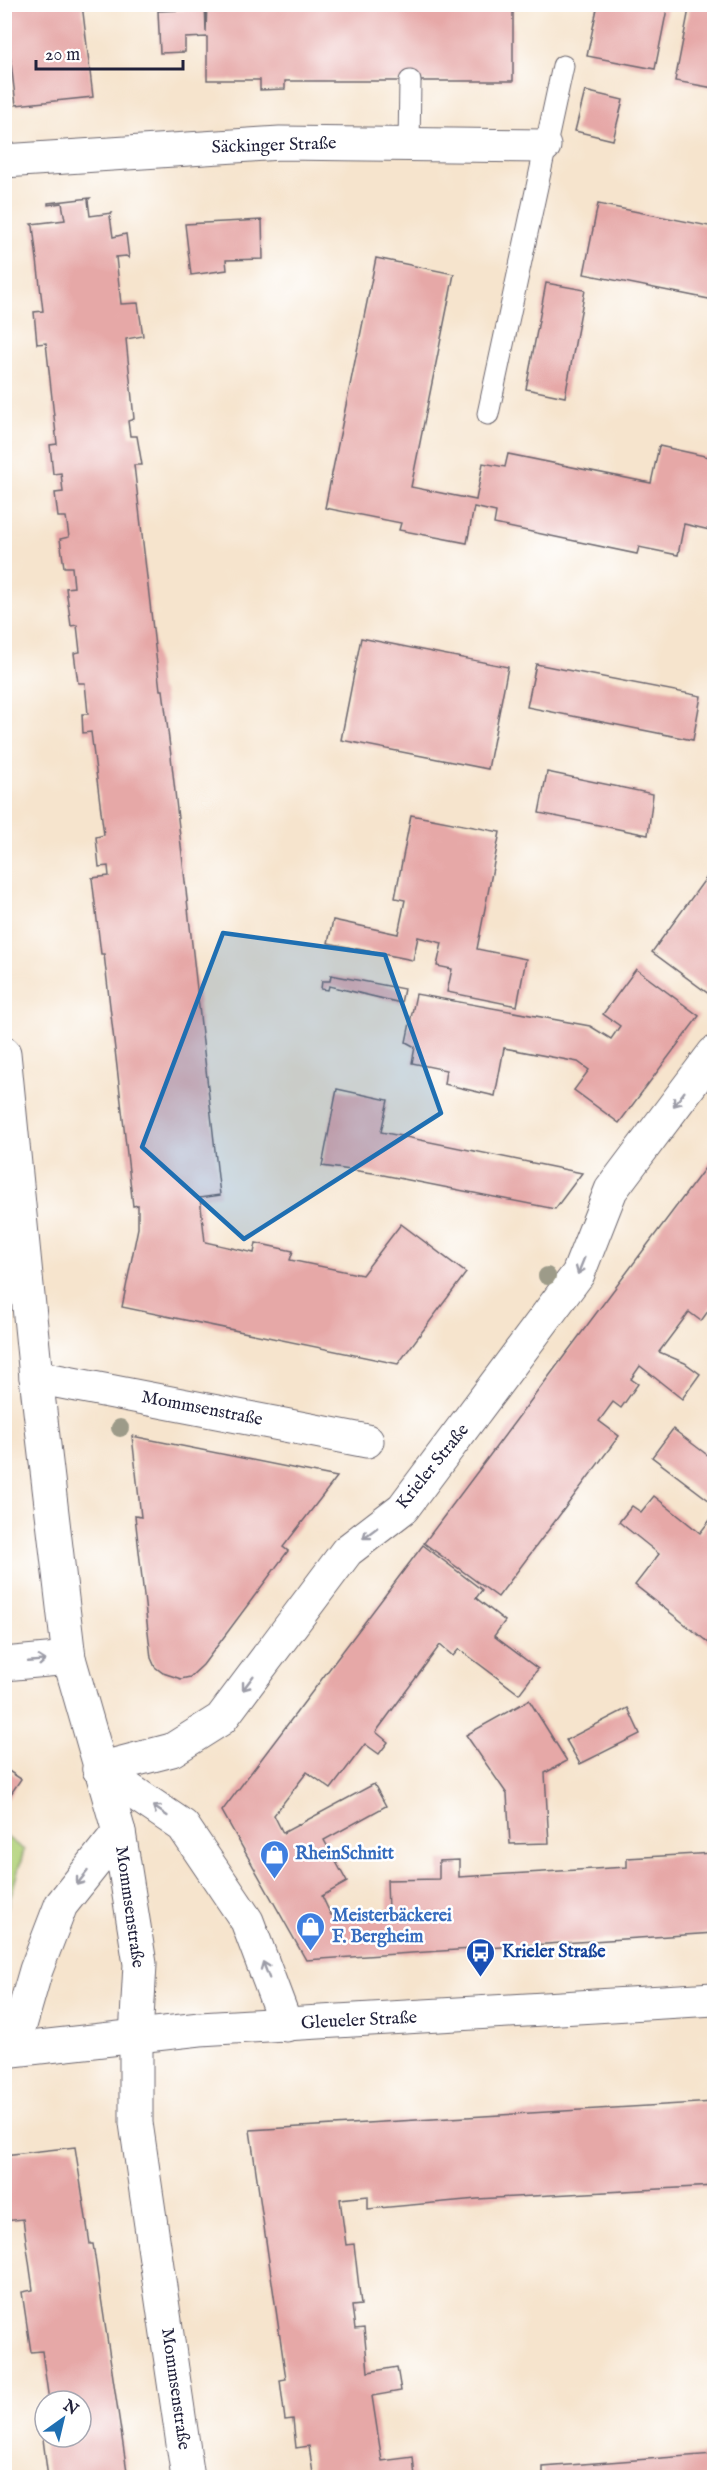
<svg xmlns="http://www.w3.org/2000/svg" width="719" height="2482" font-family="'IM FELL English',serif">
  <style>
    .green { fill: #b2d27a; stroke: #6a7a5a; stroke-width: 1.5 }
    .building { fill: #e6a8a7 }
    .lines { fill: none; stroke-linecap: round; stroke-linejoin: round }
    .lane-casing { stroke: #6c666e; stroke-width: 23 }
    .street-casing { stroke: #6c666e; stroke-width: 35 }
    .secondary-casing { stroke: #6c666e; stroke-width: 35 }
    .lane { stroke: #fff; stroke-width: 21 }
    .street { stroke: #fff; stroke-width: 33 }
    .secondary { stroke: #fff; stroke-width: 33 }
    .tree { fill: #9d9b89 }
    .oneway { stroke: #9c9ca7 }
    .marked { fill: #1f6fb2; fill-opacity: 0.2; stroke: #1f6fb2; stroke-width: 4.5; stroke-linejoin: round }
    .labels { text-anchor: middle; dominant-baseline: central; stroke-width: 5; stroke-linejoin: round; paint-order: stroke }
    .street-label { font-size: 18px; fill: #22223b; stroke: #fff }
    .shop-label { font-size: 18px; font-weight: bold; fill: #366cbe; stroke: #fff; text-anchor: start }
    .transit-label { font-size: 18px; font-weight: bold; fill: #164399; stroke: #fff; text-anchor: start }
  </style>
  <rect width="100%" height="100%" fill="#fff"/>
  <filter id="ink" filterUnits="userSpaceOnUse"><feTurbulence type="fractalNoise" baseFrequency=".0167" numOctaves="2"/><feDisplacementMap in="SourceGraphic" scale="12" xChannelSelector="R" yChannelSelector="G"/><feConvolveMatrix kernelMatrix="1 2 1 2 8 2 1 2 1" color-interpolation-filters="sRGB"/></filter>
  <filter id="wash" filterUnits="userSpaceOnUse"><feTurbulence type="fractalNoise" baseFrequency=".008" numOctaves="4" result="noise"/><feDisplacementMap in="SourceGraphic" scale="24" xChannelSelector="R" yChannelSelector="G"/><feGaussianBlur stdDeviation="1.35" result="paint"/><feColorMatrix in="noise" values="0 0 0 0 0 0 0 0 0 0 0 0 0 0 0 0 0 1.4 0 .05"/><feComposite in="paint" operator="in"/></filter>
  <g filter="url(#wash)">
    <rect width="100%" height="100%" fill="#f6e4cd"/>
    <!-- green -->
    <path class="green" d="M5,1836L24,1850L5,1916Z"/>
    <g id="blocks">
      <!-- building -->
      <g class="building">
        <path d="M4,4H82L93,97L16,105Z"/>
        <path d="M184,4H205L206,32L207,4H513V81H285V89L260,90V80H207V37L185,38V52L160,53L158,11L184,10Z"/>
        <path d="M598,4H668L655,69L587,56Z"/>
        <path d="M690,4H714V88L675,81Z"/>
        <path d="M585,91L623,100L613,140L575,131Z"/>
        <path d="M90,198L88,200L90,216L112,213L110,216L113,237L126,234L129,258L126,256L116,257L121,304L138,303L143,336L126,339L134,419L128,421L130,436H137L142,465H134L160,690H163L171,756L220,1195L200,1198L205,1242L254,1253L256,1243L293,1251L290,1260L362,1275L401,1224L466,1273L398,1364L122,1307L138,1228V1205L133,1206L104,954H101L92,878L109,876L108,866L99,867L96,837L104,835L91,732L83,733L82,714H88L85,683H78L74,653L80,652L77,625L71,626L66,588L74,587L72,567H64L60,539L69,537L67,523L66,517H58L55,493L63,492L61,473L53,474L50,445L57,444L46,343L37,344L34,312L43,311L33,226L31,224L65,220L62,203L48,205V203Z"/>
        <path d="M598,204L714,227V300L584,274Z"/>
        <path d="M262,220L263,259L226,260L227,270L191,275L185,224Z"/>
        <path d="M376,258L454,274L411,487L476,500L483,463L505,467L508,454L651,483L659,446L714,458V531L684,524L678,555L639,547L637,554L494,524L496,512L474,507L467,543L399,530L401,523L325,508Z"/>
        <path d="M546,283L585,290L565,397L526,389Z"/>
        <path d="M361,638L508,667L488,769L341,740Z"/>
        <path d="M536,664L701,696L693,740L527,707Z"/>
        <path d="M547,772L653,794L648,835L539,813Z"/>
        <path d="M411,815L500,832L477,949L526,959L517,1006L447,992L452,969L437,966L442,943L418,937L413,960L328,943L333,920L398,934L405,900L395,898Z"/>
        <path d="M714,867V995L713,997L652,952Z"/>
        <path d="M636,969L699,1016L619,1123L574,1090L589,1070L578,1062L504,1048L495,1096L444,1084L446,1070L412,1063L415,1047L406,1042L416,994L590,1026L611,1039L620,1026L603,1014Z"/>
        <path d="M331,975L404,989L401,1003L329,986L328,990L321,989L322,981H330Z"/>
        <path d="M337,1089L388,1100L381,1132L582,1173L555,1209L373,1173L322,1166Z"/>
        <path d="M714,1156V1303L701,1321L689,1312L659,1352L685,1363L700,1374L682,1399L640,1366L631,1379L638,1384L621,1408L613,1402L599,1421L619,1436L498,1597L424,1543Z"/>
        <path d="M673,1429L714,1460V1504L652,1457Z"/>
        <path d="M132,1436L337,1477L283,1547L288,1551L203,1665L190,1677L181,1679L163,1673L155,1667L151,1658L135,1516L141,1517Z"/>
        <path d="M654,1496L700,1533L714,1515V1647L635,1585L659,1554L619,1522L632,1506L641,1512Z"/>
        <path d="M423,1545L482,1590L476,1598L505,1621L494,1636L538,1669L519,1694L459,1649L453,1656L440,1645L376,1732L388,1742L379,1754L365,1744L331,1789L307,1772L274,1815L283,1833L374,1784L386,1806L324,1840L347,1882L322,1896L331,1915L388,1912L387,1880L439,1879V1861L459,1860V1877L627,1867V1858L714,1853V1933L306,1960L222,1811Z"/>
        <path d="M529,1700L567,1761L545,1773L549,1843L510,1844L507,1794L466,1735Z"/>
        <path d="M628,1708L640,1734L580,1764L566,1740Z"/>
        <path d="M4,1768L21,1779L4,1804Z"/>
        <path d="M714,2102V2186L477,2199L368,2209V2196L340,2199L346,2245L354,2244L361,2305L352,2306L355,2329L364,2328L368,2372L397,2367L401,2391L372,2396L382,2461L413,2457L415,2478H296L313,2474L309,2446L296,2448L293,2419L285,2420L280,2380L286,2379L250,2130Z"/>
        <path d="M75,2147L90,2244H93L128,2478H48L42,2431L45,2430V2437H81V2401H49L42,2351L31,2352L22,2292L33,2290L23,2219L4,2221V2155Z"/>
        <path d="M714,2454V2478H543V2467Z"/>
      </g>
    </g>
  </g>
  <g filter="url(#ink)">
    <use href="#blocks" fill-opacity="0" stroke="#6c666e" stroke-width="1.5"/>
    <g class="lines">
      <defs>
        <g id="lane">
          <path d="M409,145L410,81"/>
          <path d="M488,414L563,66"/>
        </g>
        <g id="street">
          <path d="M4,161L280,143L544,146"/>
          <path d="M36,1377L367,1441"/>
          <path d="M4,1664L69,1658"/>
          <path d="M99,1769L172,1750L221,1719L347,1551L403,1508L578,1274L611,1190L714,1053"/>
        </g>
        <g id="secondary">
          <path d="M4,1053L36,1377L69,1658L119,1832L140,1964L136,2037V2123L188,2478"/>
          <path d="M99,1769L183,1826L247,1921L286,2025"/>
          <path d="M13,2050L36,1970L61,1905L119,1832"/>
          <path d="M4,2051L200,2029L714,1999"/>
        </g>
      </defs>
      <!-- lane casing -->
      <use href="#lane" class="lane-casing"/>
      <!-- street casing -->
      <use href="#street" class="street-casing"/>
      <!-- secondary casing -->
      <use href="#secondary" class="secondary-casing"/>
      <!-- lane -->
      <use href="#lane" class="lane"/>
      <!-- street -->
      <use href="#street" class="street"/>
      <!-- secondary -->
      <use href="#secondary" class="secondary"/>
    </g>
    <!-- trees -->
    <g class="tree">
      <circle cx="547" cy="1276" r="9"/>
      <circle cx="120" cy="1428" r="9"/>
    </g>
    <!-- one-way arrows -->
    <defs><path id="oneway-shaft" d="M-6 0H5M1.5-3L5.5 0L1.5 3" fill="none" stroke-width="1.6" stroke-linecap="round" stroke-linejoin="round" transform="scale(1.5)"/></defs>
    <g class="oneway">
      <use href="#oneway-shaft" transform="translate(679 1099) rotate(127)"/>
      <use href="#oneway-shaft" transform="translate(581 1266) rotate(112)"/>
      <use href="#oneway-shaft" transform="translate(370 1533) rotate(143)"/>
      <use href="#oneway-shaft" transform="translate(37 1661) rotate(-5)"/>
      <use href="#oneway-shaft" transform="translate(248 1683) rotate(127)"/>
      <use href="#oneway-shaft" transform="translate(160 1811) rotate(-146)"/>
      <use href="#oneway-shaft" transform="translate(82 1878) rotate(128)"/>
      <use href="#oneway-shaft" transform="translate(266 1970) rotate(-111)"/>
    </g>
  </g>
  <!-- marked area -->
  <path class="marked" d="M223,933L385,955L441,1113L244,1239L142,1147Z"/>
  <!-- icons -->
  <defs>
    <symbol id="shop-pin" viewBox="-11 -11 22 30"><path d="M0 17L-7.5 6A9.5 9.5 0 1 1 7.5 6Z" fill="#3f7fe0" stroke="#fff"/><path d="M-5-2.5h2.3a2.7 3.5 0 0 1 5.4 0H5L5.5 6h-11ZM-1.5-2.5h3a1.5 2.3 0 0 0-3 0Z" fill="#fff"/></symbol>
    <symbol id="bus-pin" viewBox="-11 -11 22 30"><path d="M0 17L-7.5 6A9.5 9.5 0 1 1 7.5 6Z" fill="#1a4fb4" stroke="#fff"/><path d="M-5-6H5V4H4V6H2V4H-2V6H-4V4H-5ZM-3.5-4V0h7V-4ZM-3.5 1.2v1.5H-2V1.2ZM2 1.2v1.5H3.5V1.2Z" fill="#fff"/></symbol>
  </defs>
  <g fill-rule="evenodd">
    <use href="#shop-pin" x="258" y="1838" width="33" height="45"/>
    <use href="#shop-pin" x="294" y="1910" width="33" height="45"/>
    <use href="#bus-pin" x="464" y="1936" width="33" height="45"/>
  </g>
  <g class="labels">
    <!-- street labels -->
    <g class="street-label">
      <text transform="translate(274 146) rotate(-2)">Säckinger Straße</text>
      <text transform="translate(202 1409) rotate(11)">Mommsenstraße</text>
      <text transform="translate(433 1467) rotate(-51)">Krieler Straße</text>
      <text transform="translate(129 1907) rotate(82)">Mommsenstraße</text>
      <text transform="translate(359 2021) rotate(-3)">Gleueler Straße</text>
      <text transform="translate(175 2389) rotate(82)">Mommsenstraße</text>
    </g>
    <!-- shop labels -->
    <g class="shop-label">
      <text x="295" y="1854">RheinSchnitt</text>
      <text x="332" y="1916">Meisterbäckerei<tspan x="332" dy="21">F. Bergheim</tspan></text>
    </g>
    <!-- transit labels -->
    <g class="transit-label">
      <text x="502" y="1952">Krieler Straße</text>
    </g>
  </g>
  <!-- margin -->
  <rect width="719" height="2482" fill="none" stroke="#fff" stroke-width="24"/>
  <!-- north arrow -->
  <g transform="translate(63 2419) rotate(34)"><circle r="28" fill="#ffffff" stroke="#a7a7b1" stroke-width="1.5"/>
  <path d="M0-4.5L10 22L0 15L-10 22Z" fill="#1f6fb2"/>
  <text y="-9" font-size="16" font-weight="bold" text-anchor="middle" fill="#22223b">N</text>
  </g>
  <!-- scale -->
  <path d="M36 60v9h147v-9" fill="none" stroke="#22223b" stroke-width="3"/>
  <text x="45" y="60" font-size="18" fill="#22223b" stroke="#ffffff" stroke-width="4.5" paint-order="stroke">20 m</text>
</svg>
